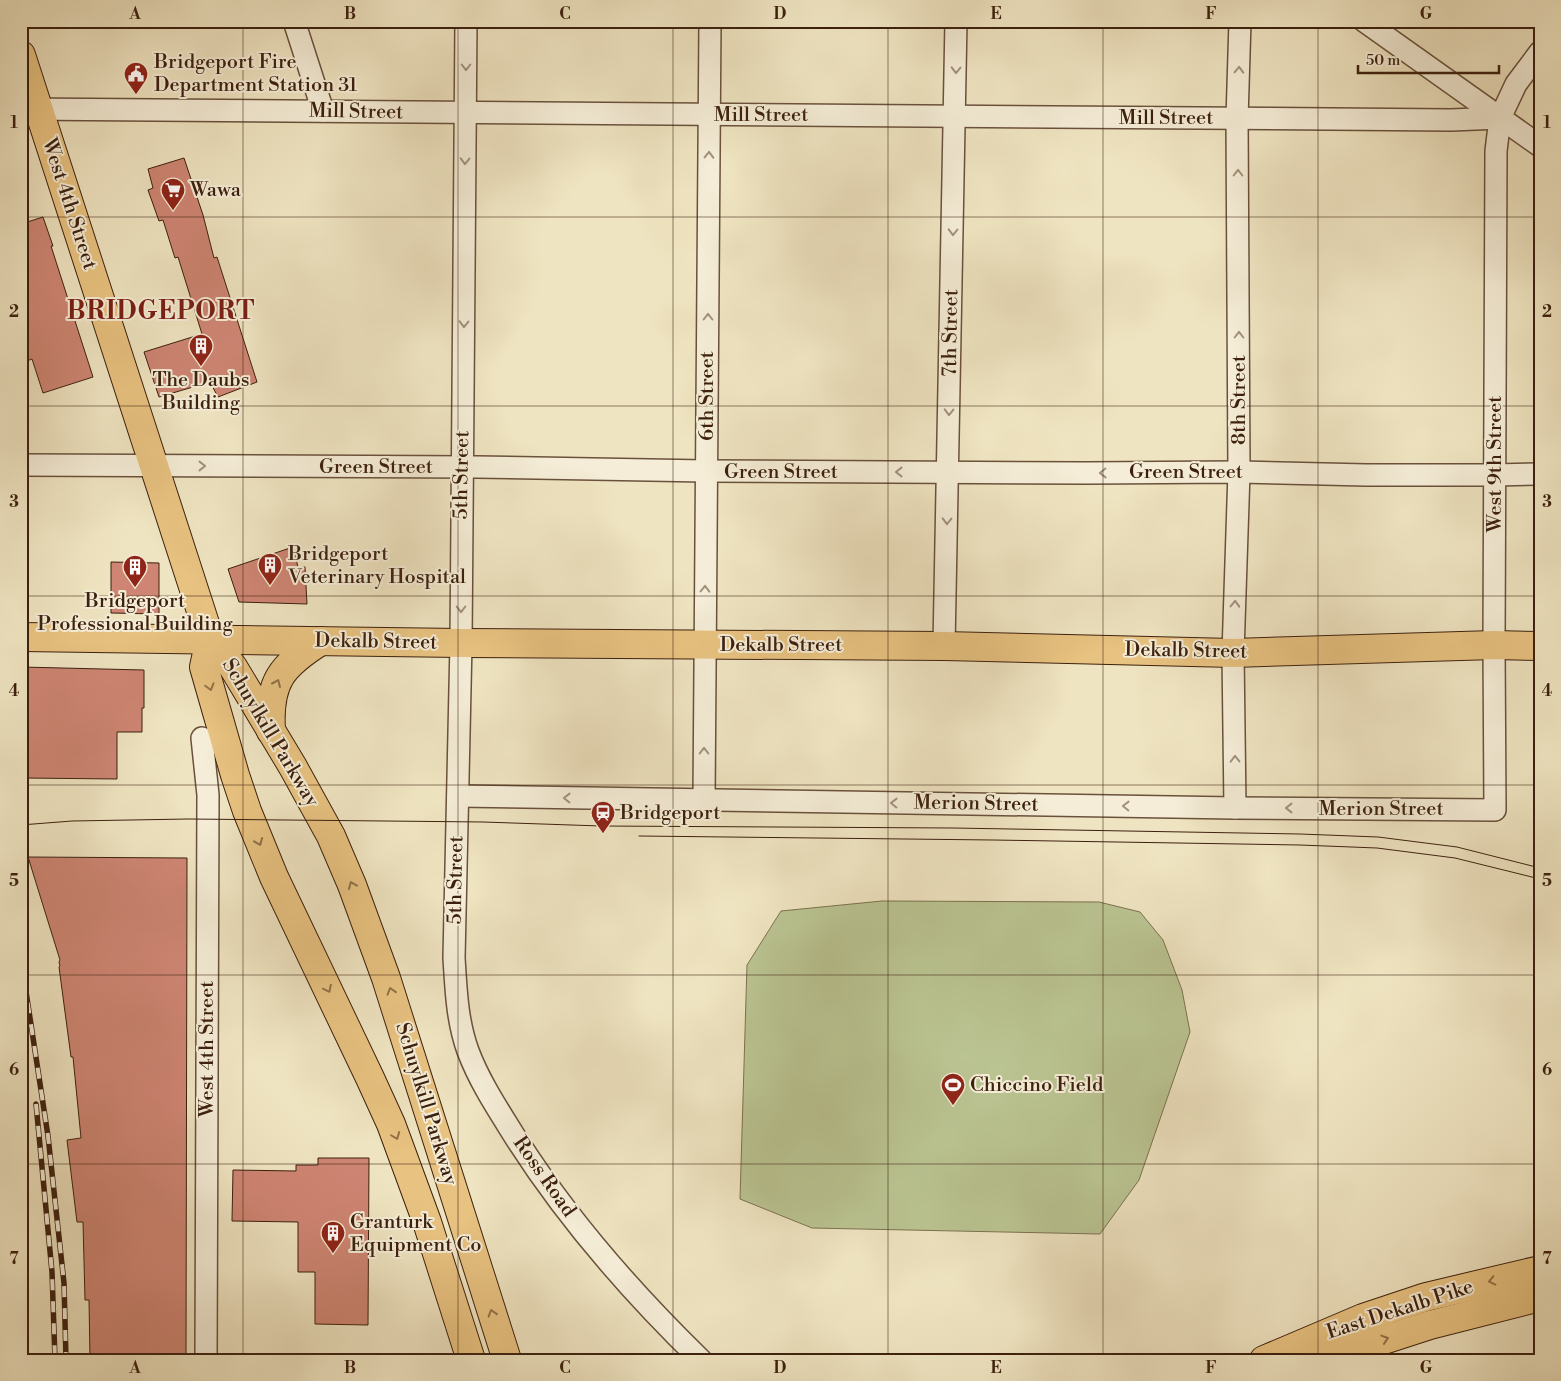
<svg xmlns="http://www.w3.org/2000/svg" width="1561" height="1381" font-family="'Libre Bodoni',serif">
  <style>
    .green { fill: #bac492; stroke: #7b7250 }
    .building { fill: #ce8573; stroke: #3c200e }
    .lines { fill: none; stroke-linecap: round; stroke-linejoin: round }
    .minor-casing { stroke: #69513b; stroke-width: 24 }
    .major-casing { stroke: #3c200e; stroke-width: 30 }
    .highway-casing { stroke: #3c200e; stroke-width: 30 }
    .minor { stroke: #f5edd7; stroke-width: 21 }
    .major { stroke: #e8c280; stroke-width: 28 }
    .highway { stroke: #e8c280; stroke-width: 28 }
    .tram { stroke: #3c200e; stroke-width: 1 }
    .rail-casing { stroke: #3c200e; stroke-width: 5.5 }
    .rail { stroke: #f5edd7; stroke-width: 4; stroke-dasharray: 11; stroke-linecap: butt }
    .oneway { stroke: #a2917d }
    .oneway2 { stroke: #927147 }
    .grid { fill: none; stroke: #3c200e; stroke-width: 1; stroke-opacity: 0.55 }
    .labels { text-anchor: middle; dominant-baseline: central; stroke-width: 4; stroke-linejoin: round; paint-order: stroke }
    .poi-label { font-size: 20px; fill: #3c200e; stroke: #f5edd7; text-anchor: start }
    .street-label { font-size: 20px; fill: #3c200e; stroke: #f5edd7 }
    .district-label { font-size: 25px; font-weight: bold; letter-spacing: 1px; fill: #7a1f14; stroke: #f5edd7 }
    .neatline { fill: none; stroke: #3c200e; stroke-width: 2 }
    .grid-label { font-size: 16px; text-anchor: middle; font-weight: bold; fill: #3c200e }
  </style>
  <rect width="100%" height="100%" fill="#efe4c1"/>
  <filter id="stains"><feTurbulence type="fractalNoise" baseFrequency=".004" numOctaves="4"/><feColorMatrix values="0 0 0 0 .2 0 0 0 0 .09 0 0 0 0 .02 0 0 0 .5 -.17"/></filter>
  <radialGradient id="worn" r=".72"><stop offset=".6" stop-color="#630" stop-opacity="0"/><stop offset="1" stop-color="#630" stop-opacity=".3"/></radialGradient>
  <!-- green -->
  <path class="green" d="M882,901L1099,902L1140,912L1163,940L1182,990L1190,1032L1139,1180L1100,1234L812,1228L740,1199L747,965L781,911Z"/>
  <!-- building -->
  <g class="building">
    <path d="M184,158L203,215L214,258L217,257L257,382L218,397L210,382L159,397L144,352L202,334L178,257L175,258L163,220L159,221L148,190L153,188L148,169Z"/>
    <path d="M43,217L53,246H51L93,377L43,393L32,359L27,361L21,342V224Z"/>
    <path d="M293,547L298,567H305L307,604L239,602L228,569Z"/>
    <path d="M111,562L159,563V614L111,613Z"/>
    <path d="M21,667L144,670V708H142V732H117V779L24,778L23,765H21Z"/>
    <path d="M28,857L187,858L186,1360H90L89,1300H85L83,1222H77L67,1140L81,1138L73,1057H71L59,967L60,966L59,962L60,960Z"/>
    <path d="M318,1158H369L368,1325L315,1324V1272H298V1222L232,1221L233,1170L296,1171V1165H318Z"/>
  </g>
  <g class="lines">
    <defs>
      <g id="minor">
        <path d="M294,21L323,111"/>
        <path d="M466,21L461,643L454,958C456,989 457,1021 468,1051C480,1083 499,1111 517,1140C569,1221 632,1293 701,1360"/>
        <path d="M1364,21L1540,146"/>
        <path d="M21,109L1451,120L1500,118"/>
        <path d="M21,465L476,467L706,471L1086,473L1239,472L1366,475H1495L1540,474"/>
        <path d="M944,646L956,21"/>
        <path d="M202,738L208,795L206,1360"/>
        <path d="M458,796L1235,808L1495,810L1494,645L1496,151L1500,118L1516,84L1540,52"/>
        <path d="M704,800L710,21"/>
        <path d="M1235,808L1233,653L1239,472L1237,119L1240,21"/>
      </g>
      <g id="major">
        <path d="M21,55L210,639L233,667L293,767L331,836L352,885L386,978L507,1360"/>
        <path d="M210,639L204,667L235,775L247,811L274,877L370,1078L391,1124L427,1222L471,1360"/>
        <path d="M271,731C268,682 281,666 321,641"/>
      </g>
      <g id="highway">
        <path d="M21,637L461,643L944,646L1233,653L1494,645L1540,646"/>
        <path d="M1264,1360L1363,1318L1426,1297L1540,1270"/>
        <path d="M1322,1360L1430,1325L1540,1297"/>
      </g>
    </defs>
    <!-- minor casing -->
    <use href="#minor" class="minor-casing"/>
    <!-- major casing -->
    <use href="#major" class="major-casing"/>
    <!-- highway casing -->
    <use href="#highway" class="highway-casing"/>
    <!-- minor -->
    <use href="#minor" class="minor"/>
    <!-- major -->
    <use href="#major" class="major"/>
    <!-- highway -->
    <use href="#highway" class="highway"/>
    <!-- tram -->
    <g class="tram">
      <path d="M21,825L72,821L188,819L483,822L601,826L953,828L1300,834L1378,837L1457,847L1540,868"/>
      <path d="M639,836L993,840L1300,845L1377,848L1455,858L1540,879"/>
    </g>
    <defs>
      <g id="rail">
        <path d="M21,959L48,1136L64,1283L66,1360"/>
        <path d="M21,1010L25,1033"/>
        <path d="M36,1104L52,1272L55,1360"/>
      </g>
    </defs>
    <!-- rail casing -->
    <use href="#rail" class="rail-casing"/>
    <!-- rail -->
    <use href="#rail" class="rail"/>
  </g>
  <!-- one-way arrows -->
  <defs><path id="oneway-chevron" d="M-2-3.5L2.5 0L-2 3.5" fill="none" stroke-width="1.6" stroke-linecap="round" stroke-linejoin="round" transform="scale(1.25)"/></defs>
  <g class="oneway">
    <use href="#oneway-chevron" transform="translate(466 67) rotate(90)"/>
    <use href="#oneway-chevron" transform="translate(956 70) rotate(91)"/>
    <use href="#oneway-chevron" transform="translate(1239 70) rotate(-88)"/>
    <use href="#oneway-chevron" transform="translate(709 155) rotate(-89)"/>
    <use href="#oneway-chevron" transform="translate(465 161) rotate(91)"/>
    <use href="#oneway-chevron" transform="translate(1238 173) rotate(-90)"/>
    <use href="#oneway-chevron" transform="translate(953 232) rotate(91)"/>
    <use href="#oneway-chevron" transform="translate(708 317) rotate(-90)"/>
    <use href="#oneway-chevron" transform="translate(464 324) rotate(91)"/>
    <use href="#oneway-chevron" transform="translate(1239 335) rotate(-90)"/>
    <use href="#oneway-chevron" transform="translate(949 412) rotate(91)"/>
    <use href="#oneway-chevron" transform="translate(202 466)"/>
    <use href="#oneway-chevron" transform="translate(899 472) rotate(-180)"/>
    <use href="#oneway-chevron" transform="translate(1103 473) rotate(179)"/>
    <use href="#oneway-chevron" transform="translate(947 521) rotate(91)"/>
    <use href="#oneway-chevron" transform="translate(705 589) rotate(-89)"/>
    <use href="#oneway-chevron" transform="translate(1235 604) rotate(-88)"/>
    <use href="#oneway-chevron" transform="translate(461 609) rotate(90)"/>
    <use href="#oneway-chevron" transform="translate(704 751) rotate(-90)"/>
    <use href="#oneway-chevron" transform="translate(1235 759) rotate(-91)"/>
    <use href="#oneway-chevron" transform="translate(567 798) rotate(-179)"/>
    <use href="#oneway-chevron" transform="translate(894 803) rotate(-179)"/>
    <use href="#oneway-chevron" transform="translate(1126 806) rotate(-179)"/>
    <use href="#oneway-chevron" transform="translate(1289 808) rotate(-180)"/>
  </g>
  <g class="oneway2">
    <use href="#oneway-chevron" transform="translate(277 683) rotate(-66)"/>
    <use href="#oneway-chevron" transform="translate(210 687) rotate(74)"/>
    <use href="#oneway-chevron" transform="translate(259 842) rotate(68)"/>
    <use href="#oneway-chevron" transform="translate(352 885) rotate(-113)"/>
    <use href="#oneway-chevron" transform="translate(328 989) rotate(64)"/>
    <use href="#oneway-chevron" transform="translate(391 991) rotate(-107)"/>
    <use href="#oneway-chevron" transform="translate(396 1136) rotate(69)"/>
    <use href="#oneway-chevron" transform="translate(1492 1281) rotate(167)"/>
    <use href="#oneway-chevron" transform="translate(492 1313) rotate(-107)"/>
    <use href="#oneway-chevron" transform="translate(1385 1339) rotate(-18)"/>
  </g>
  <!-- grid -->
  <path class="grid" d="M243,21V1360M458,21V1360M673,21V1360M888,21V1360M1103,21V1360M1318,21V1360M21,217H1540M21,406H1540M21,596H1540M21,785H1540M21,975H1540M21,1164H1540"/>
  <!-- icons -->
  <defs>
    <symbol id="civic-pin" viewBox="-11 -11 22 30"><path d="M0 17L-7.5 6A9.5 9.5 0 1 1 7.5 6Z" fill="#8f2418" stroke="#f5edd7"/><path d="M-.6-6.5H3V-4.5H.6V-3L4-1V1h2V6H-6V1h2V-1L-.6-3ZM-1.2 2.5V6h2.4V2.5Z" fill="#fff"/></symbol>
    <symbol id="supermarket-pin" viewBox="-11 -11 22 30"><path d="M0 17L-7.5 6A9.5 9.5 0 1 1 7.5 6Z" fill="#8f2418" stroke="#f5edd7"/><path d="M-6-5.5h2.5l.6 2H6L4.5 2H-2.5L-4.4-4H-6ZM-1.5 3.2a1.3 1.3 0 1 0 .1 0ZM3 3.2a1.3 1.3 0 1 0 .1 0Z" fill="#fff"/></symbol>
    <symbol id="building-pin" viewBox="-11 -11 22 30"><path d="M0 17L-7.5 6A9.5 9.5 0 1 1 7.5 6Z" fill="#8f2418" stroke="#f5edd7"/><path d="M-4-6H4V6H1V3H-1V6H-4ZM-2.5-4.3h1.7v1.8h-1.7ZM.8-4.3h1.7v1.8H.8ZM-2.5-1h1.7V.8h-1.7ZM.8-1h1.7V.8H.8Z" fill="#fff"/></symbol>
    <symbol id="station-pin" viewBox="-11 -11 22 30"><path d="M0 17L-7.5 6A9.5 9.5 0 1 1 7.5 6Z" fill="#8f2418" stroke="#f5edd7"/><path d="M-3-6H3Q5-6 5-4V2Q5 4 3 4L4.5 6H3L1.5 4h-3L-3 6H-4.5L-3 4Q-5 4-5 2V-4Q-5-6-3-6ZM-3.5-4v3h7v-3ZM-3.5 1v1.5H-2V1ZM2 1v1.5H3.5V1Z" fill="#fff"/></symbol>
    <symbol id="stadium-pin" viewBox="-11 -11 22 30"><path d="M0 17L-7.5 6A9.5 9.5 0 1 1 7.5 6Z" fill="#8f2418" stroke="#f5edd7"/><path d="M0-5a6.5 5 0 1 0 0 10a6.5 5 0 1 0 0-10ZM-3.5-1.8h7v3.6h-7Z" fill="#fff"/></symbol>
  </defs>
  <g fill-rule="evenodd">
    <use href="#civic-pin" x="122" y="60" width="28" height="38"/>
    <use href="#supermarket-pin" x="159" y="176" width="28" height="38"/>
    <use href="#building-pin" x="187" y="332" width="28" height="38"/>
    <use href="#building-pin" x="256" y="551" width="28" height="38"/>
    <use href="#building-pin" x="121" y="553" width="28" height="38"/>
    <use href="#station-pin" x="589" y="799" width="28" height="38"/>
    <use href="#stadium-pin" x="939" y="1071" width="28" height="38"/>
    <use href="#building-pin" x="319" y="1219" width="28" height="38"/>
  </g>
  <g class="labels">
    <!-- poi labels -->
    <g class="poi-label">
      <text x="154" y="62">Bridgeport Fire<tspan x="154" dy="23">Department Station 31</tspan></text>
      <text x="190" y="190">Wawa</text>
      <text x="201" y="380" text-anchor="middle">The Daubs<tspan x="201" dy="23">Building</tspan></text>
      <text x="288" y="554">Bridgeport<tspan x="288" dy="23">Veterinary Hospital</tspan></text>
      <text x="135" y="601" text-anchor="middle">Bridgeport<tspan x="135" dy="23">Professional Building</tspan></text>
      <text x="620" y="813">Bridgeport</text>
      <text x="970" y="1085">Chiccino Field</text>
      <text x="350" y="1222">Granturk<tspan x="350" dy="23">Equipment Co</tspan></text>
    </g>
    <!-- street labels -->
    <g class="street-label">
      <text transform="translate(356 112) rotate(1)">Mill Street</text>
      <text x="761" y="115">Mill Street</text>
      <text x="1166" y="118">Mill Street</text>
      <text transform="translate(69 204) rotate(72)">West 4th Street</text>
      <text transform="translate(951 333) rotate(-89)">7th Street</text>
      <text transform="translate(707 396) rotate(-90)">6th Street</text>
      <text transform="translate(1239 400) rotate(-90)">8th Street</text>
      <text transform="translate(1495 464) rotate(-90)">West 9th Street</text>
      <text x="376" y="467">Green Street</text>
      <text x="781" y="472">Green Street</text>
      <text x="1186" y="472">Green Street</text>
      <text transform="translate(462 475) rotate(-89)">5th Street</text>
      <text transform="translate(376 642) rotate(1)">Dekalb Street</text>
      <text x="781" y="645">Dekalb Street</text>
      <text transform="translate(1186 651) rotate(1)">Dekalb Street</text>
      <text transform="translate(270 733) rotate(59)">Schuylkill Parkway</text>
      <text transform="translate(976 804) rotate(1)">Merion Street</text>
      <text x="1381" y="809">Merion Street</text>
      <text transform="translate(456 880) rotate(-89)">5th Street</text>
      <text transform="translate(207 1049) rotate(-90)">West 4th Street</text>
      <text transform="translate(426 1104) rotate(73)">Schuylkill Parkway</text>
      <text transform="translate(544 1177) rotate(55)">Ross Road</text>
      <text transform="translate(1400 1310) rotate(-18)">East Dekalb Pike</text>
    </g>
    <!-- district labels -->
    <g class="district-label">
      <text x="161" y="311">BRIDGEPORT</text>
    </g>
  </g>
  <!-- margin -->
  <rect width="1561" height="1381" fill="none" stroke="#efe4c1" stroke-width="55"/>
  <!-- scale -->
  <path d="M1358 65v8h141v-8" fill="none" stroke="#3c200e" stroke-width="2.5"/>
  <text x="1366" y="65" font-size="15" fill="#3c200e" stroke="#f5edd7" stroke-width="4" paint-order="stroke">50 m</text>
  <rect x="28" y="28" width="1506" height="1326" class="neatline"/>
  <g class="grid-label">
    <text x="135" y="19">A</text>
    <text x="350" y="19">B</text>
    <text x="565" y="19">C</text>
    <text x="780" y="19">D</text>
    <text x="996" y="19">E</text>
    <text x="1211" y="19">F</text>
    <text x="1426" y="19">G</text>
    <text x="14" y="128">1</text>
    <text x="1547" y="128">1</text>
    <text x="14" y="317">2</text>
    <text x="1547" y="317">2</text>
    <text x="14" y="507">3</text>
    <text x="1547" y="507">3</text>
    <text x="14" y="696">4</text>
    <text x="1547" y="696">4</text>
    <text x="14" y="886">5</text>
    <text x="1547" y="886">5</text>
    <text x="14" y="1075">6</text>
    <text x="1547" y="1075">6</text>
    <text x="14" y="1264">7</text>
    <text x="1547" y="1264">7</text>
    <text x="135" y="1373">A</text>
    <text x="350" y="1373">B</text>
    <text x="565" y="1373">C</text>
    <text x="780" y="1373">D</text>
    <text x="996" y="1373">E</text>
    <text x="1211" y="1373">F</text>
    <text x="1426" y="1373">G</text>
  </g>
  <rect width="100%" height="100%" filter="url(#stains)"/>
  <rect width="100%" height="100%" fill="url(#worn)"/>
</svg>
